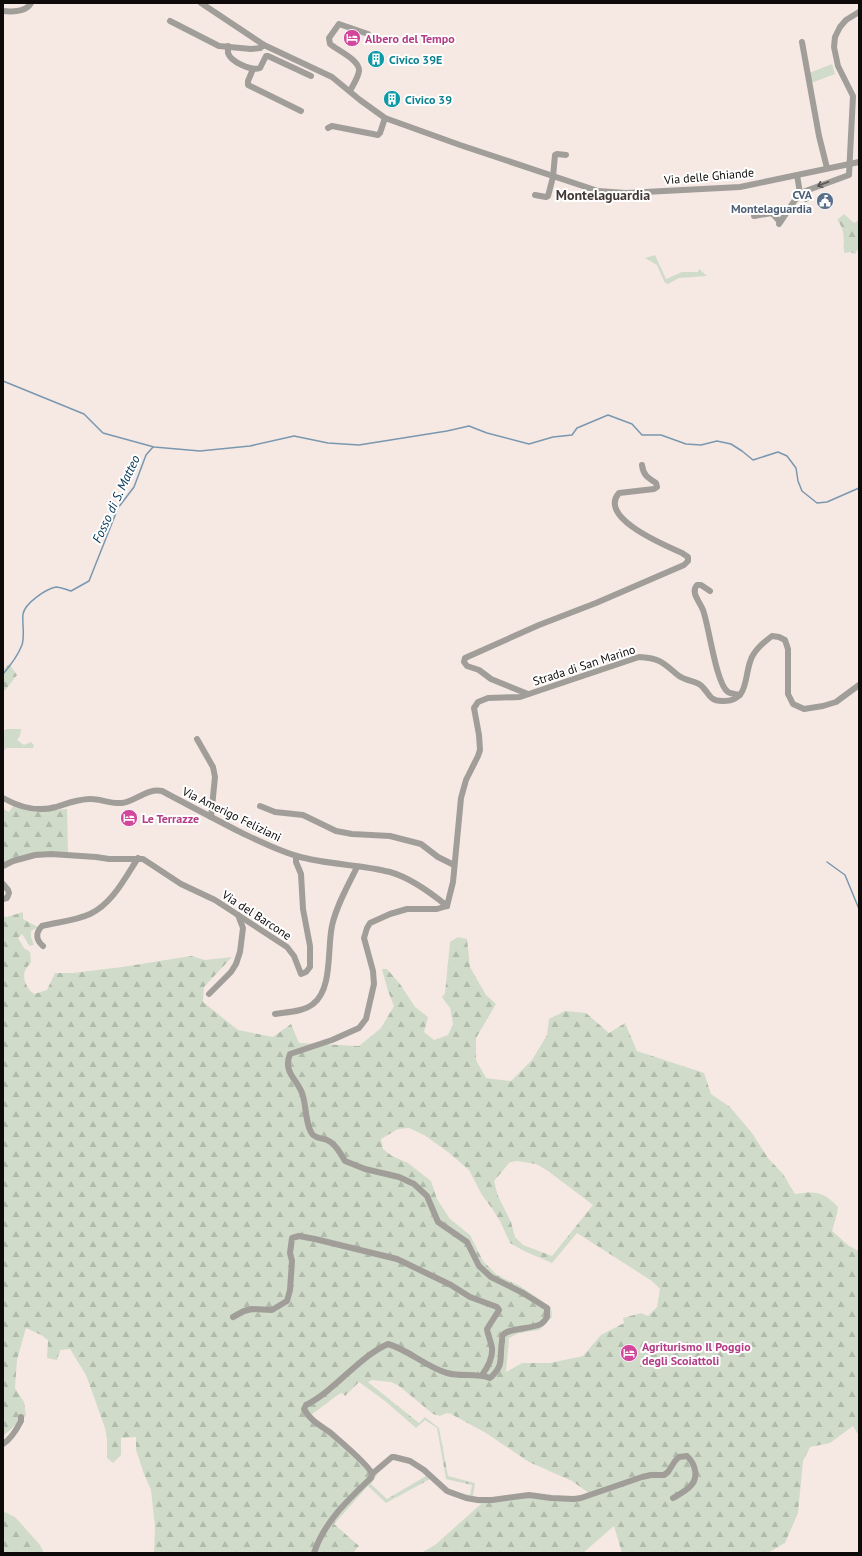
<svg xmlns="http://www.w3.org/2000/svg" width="862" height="1556" font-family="'PT Sans',sans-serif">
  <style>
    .green { fill: #d0dcc9 }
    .forest { fill: url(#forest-firs); fill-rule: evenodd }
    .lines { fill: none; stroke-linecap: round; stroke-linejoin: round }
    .stream { stroke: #7a97b0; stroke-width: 1.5 }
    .minor { stroke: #a19e9a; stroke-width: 6 }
    .oneway { stroke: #585452 }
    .labels { text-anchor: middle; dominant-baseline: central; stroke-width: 4; stroke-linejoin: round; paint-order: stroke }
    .hotel-label { font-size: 12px; font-weight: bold; fill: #b23c85; stroke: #fff; text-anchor: start }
    .culture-label { font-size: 12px; font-weight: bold; fill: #0d838f; stroke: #fff; text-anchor: start }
    .street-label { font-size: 12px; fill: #0e0a09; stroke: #fff }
    .service-label { font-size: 12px; font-weight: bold; fill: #4e5e75; stroke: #fff; text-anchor: end }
    .water-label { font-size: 13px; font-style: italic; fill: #003558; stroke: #fff }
    .quarter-label { font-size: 14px; font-weight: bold; fill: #433936; stroke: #fff }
  </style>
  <defs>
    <pattern id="forest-firs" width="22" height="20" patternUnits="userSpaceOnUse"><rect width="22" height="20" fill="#d0dcc9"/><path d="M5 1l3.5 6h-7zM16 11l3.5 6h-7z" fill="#b1bbab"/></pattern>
  </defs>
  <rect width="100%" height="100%" fill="#f6e9e4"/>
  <!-- green -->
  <g class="green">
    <path d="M832,64L835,74L811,83L809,73Z"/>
    <path d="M655,255L666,279L682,272H698L699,269L707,276L679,278L668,284L665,283L657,265L645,258Z"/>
    <path d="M6,729H21L20,736L17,740L24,745L31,742L34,745L33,748H6L5,750L3,748V732Z"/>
  </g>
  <!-- forest -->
  <g class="forest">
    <path d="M844,214L854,223L859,220V248L855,254L850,252L845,253L844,252C843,240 846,230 837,220Z"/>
    <path d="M9,664L17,675L3,693V670Z"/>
    <path d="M14,805L49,810L67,809L68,854L49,851L27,855L3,866V809L9,812Z"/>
    <path d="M23,912V919L38,927L31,931V937L34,945L30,946L22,934L18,938L24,948L30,952L31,962C29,965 26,968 25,971C22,979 27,989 34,994L47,990L55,973H73L122,967L191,956L205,960L232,957L204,987L203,1002L238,1030L273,1037L291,1024L299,1043L359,1046L381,1028L394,1006L388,991L382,969H387L400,984L415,1007L428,1017L424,1032L434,1040L448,1035L453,1024L450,1008L442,997L445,993L450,942L458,937L467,939L470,967L486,995L496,1004L476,1038V1060L486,1078L511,1081L532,1060L547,1035L549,1019L565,1011L586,1013L609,1033L625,1023L637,1051L704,1073L711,1094L730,1107L752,1133L768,1158L783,1174L795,1194C815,1191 823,1191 838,1207L837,1214L832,1231L849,1246L859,1251V1436L853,1426L830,1443L810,1447L803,1461L798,1513L785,1543L768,1553H622L614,1526L583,1553H421L435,1545L481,1504L448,1495L430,1479L386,1503L368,1486L334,1524L359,1546L353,1553H154L155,1527L151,1490L144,1474L136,1450V1437L121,1438V1455L113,1463L107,1458V1438L105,1428L86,1375L70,1349L60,1350L57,1360L47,1358L48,1340L41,1335L26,1328L17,1360L15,1388L24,1402L26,1416L3,1436V916L7,917ZM409,1128L424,1135L448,1152L469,1170L482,1195L491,1207L500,1221L510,1243L524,1251L552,1263L577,1233L652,1281L660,1289L657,1307L648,1316L641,1313L623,1318L624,1323L601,1335L583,1356L550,1363H522L506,1372L509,1338L519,1333L539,1330L552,1317L551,1307L520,1286L497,1275L483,1261L470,1235L450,1219L437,1199L431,1181L408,1163L392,1156L383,1149L381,1139L398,1129ZM517,1161L536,1164L548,1171L593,1205L552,1256L523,1245L515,1237L511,1222L498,1196L494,1181L510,1162ZM372,1380L391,1382L399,1386L433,1414L440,1416L447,1413L451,1414L486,1433L529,1462L572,1481L589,1493L578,1497L552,1496L478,1498L473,1496L475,1483L448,1476L439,1428L425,1417L419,1423L368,1382ZM359,1382L385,1401L416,1428L425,1420L437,1428L446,1479L472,1485L470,1495L449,1490L431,1473L387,1499L371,1484L377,1475L311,1415L339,1394L342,1393L345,1396Z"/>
    <path d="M5,1512L16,1518L40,1545L44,1553H3V1513Z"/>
  </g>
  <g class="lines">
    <!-- stream -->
    <g class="stream">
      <path d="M3,381L84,414L103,433L154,447L200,451L250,446L294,436L328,443L359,445L447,431L469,426L487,433L529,444L553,437L572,435L577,428L608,415L632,424L642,435H661L686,444L701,445L717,441L731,444L742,451L753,460L778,452L787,456L796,468L798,481L802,491L817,503L827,502L859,488"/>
      <path d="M3,674C10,666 18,655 22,645C25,635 22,624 23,614C25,603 46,589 56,587C61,587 67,590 71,591L89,581L118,508L134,487L146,455L153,447"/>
      <path d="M827,862L845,875L859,909"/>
    </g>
    <!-- minor -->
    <g class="minor">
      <path d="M201,3L264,45L332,77L360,100L385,118L460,145L598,191L626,193L740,187L859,162"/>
      <path d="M3,11C13,12 26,12 31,3"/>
      <path d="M170,21L219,46L251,49L260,48L264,45"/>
      <path d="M802,42L819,136L827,168"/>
      <path d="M228,46C228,47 228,52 228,53C231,62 251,71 260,68L266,56H268L311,76"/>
      <path d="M253,69L248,81V85L301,111"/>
      <path d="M350,91C353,85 358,78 359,71C360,60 337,50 330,44L329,38L339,24L368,34"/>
      <path d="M328,128L332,126L378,135L380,133L385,118"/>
      <path d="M797,175L800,193L849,175L853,96L838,66L834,47L835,37L840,27L846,20L859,12"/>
      <path d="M535,195L546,197L548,196L553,177L555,155L557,154L566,155"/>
      <path d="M754,216L772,213L780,222"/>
      <path d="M779,224L795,200L798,198L800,193L806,199"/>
      <path d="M710,591L701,585H697C690,592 700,602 703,610C709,626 716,684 728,692C731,694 737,694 740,695"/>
      <path d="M528,694L491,679L479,670L467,666L464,662L465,658L539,625L596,603L684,565L688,561V557L682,553C667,546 597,518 619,493L654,489L657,487L656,483C648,478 643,475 642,465"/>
      <path d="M197,739L213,767L215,777L211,817"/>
      <path d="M3,798C19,807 38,812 56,807C69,803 74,800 89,799C99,798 109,804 122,803C136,801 147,788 162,791C188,805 213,818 238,831C257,840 276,850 297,856C327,865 360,864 390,872C411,878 430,892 447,906"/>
      <path d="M260,806L275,812L303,815L336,831L352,834L390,836L421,844L438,857L454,865"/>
      <path d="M3,866L13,861L35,855L51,854L96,857L109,859H143L181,884L215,900L287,947L294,956L301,974L306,972L310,967V946L303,909L301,874L296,862V856"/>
      <path d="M3,884L8,890L9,893L7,898L3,899"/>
      <path d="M447,906L453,882L461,798L466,780L478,756L480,750L479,735L474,708L478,702L488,698L520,697L639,657C661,658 663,663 679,676C685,680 693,681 699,684C709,690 707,701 722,701C748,702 744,680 750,662C753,651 763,643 772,636L779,637L785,640L788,649V694L793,704L804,709L823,706L836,702L859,685"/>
      <path d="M43,946C36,940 35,933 42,926C57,922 75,921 90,914C112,904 125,878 138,858"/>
      <path d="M209,994L231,972L236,964L240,952L243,928L238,915"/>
      <path d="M275,1014C286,1012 303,1012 313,1004C333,989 327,948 332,926C336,906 348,886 357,867"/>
      <path d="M233,1317L244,1311L252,1309L272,1310L287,1301L290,1290L292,1261L290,1253L292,1238L299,1236L315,1239L397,1259L451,1285L470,1297L497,1307L499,1310L487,1329C488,1336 491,1341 492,1348C493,1358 488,1367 482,1375"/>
      <path d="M3,1444C11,1439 17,1429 21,1421V1417"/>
      <path d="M372,1474L392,1457H394L410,1461L424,1470L447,1491L466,1498L478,1500H492L529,1495L551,1498L574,1499L581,1498L642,1477L651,1475H664L668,1472L675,1461L679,1457L687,1456C691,1460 694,1464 695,1470C698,1485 685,1491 673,1498"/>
      <path d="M314,1553C324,1522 348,1500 371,1478L372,1474C370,1466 340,1441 332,1434C322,1426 311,1422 304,1409L306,1405C337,1389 357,1358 388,1344C409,1350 426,1367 447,1373C461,1377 476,1373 490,1378C505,1365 499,1358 502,1341C502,1340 502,1336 503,1335C508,1328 532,1329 541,1324C544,1322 546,1319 547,1317V1308L523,1293L491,1277L479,1266L467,1242L438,1222L427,1196L414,1184L399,1177L365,1169L345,1161C341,1154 335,1143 327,1140C322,1138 318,1139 313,1135C306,1128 306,1106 303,1096C299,1080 282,1073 290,1054L332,1040L359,1028L366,1019L374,984L373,971L364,938L367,928L370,923L390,914L407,909H437L447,906"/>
    </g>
  </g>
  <!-- one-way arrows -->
  <defs><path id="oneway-shaft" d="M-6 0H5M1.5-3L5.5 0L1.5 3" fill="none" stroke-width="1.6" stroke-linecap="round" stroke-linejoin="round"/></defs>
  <use class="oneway" href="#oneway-shaft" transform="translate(823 184) rotate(159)"/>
  <!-- icons -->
  <defs>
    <symbol id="hotel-disc" viewBox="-11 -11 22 22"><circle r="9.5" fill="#d1479c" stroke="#fff"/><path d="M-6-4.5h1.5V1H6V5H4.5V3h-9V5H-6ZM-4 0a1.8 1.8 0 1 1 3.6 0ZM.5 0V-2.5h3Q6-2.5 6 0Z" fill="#fff"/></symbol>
    <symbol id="building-disc" viewBox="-11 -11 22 22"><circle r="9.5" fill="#0f9aa8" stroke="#fff"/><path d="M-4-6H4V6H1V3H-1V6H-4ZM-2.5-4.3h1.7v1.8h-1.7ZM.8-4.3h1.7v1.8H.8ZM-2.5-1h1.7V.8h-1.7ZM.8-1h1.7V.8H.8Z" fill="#fff"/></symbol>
    <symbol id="civic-disc" viewBox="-11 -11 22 22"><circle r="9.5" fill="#5c6f8a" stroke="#fff"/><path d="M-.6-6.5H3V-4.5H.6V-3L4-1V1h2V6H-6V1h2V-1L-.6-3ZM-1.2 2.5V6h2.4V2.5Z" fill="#fff"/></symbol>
  </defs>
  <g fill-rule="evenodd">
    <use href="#hotel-disc" x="342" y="28" width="20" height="20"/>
    <use href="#building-disc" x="366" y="49" width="20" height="20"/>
    <use href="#building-disc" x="382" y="89" width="20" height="20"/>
    <use href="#civic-disc" x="815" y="191" width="20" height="20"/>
    <use href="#hotel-disc" x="119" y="808" width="20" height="20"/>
    <use href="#hotel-disc" x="619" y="1343" width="20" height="20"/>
  </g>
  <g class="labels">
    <!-- hotel labels -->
    <g class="hotel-label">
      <text x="365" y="38">Albero del Tempo</text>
      <text x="142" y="818">Le Terrazze</text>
      <text x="642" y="1346">Agriturismo Il Poggio<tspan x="642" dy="14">degli Scoiattoli</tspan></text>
    </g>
    <!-- culture labels -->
    <g class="culture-label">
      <text x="389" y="59">Civico 39E</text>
      <text x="405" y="99">Civico 39</text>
    </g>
    <!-- street labels -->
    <g class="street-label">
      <text transform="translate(709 176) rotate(-5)">Via delle Ghiande</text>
      <text transform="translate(584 665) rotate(-18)">Strada di San Marino</text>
      <text transform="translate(232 814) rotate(26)">Via Amerigo Feliziani</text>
      <text transform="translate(257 915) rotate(33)">Via del Barcone</text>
    </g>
    <!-- service labels -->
    <g class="service-label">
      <text x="812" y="194">CVA<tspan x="812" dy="14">Montelaguardia</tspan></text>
    </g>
    <!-- water labels -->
    <g class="water-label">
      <text transform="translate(116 499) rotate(-65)">Fosso di S. Matteo</text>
    </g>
    <!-- quarter labels -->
    <g class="quarter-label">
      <text x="603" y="195">Montelaguardia</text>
    </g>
  </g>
  <!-- border -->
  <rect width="862" height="1556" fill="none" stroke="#0e0a09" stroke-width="8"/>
</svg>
